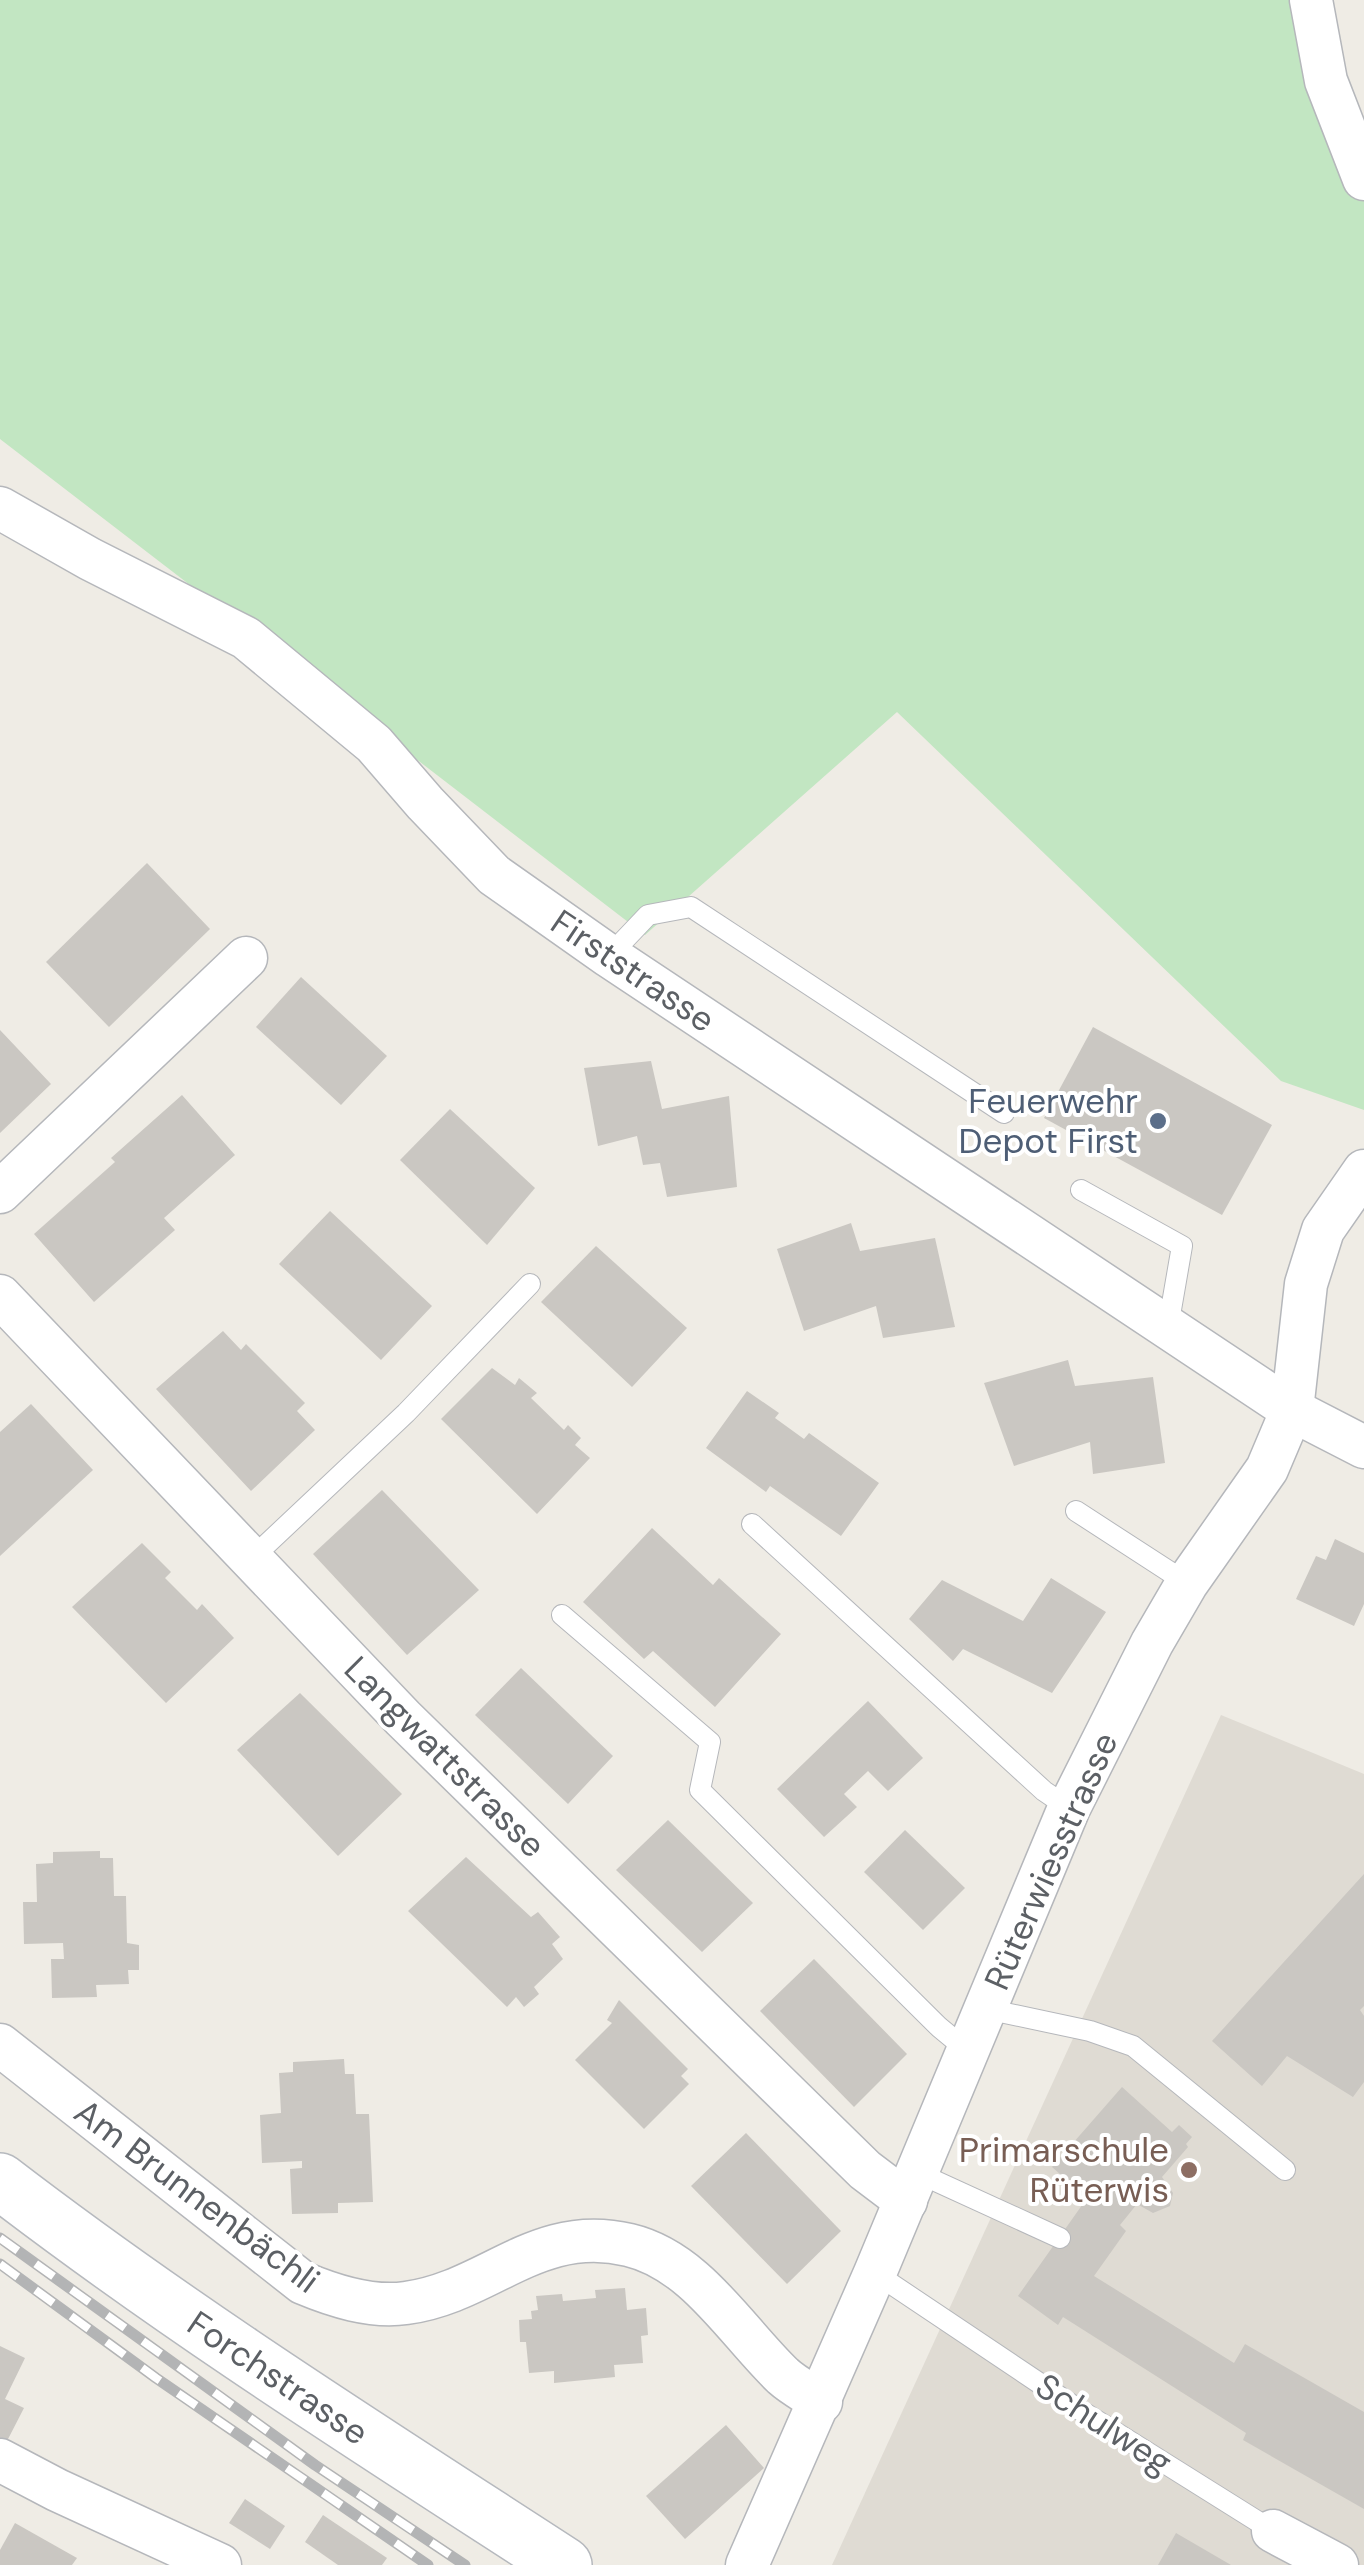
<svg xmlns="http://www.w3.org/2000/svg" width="1364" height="2565" font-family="'DM Sans',sans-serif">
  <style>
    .education { fill: #dfdbd3 }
    .green { fill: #c2e6c2 }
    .building { fill: #cac7c2 }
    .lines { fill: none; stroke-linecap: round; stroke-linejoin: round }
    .service-casing { stroke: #b5b7bb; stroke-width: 22 }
    .minor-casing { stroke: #b5b7bb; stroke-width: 45 }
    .secondary-casing { stroke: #b6b9be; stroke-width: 58 }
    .service { stroke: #fff; stroke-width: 20 }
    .minor { stroke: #fff; stroke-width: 42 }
    .secondary { stroke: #fff; stroke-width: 55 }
    .rail-casing { stroke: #b3b4b5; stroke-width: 11 }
    .rail { stroke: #fff; stroke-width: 8; stroke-dasharray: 22; stroke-linecap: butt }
    .service-dot { fill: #5c6f8a; stroke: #fff; stroke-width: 4 }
    .education-dot { fill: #8d6e63; stroke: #fff; stroke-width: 4 }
    .labels { text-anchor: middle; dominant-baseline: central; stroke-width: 8; stroke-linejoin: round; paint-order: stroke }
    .street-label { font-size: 35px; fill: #5c6065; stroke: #fff }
    .service-label { font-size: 35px; fill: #4e5e75; stroke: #fff; text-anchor: end }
    .education-label { font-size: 35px; fill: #785e54; stroke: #fff; text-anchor: end }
  </style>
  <rect width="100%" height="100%" fill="#efece5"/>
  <!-- education -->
  <path class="education" d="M1221,1715L1364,1774V2565H832Z"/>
  <!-- green -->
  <path class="green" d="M0,0H1311L1364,179V1110L1281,1081L897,712L645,935L0,439Z"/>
  <!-- building -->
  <g class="building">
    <path d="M147,863L210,929L109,1027L46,962Z"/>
    <path d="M301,977L387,1056L341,1105L256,1027Z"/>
    <path d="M1093,1027L1272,1125L1222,1215L1044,1118Z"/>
    <path d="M0,1030L51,1084L0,1133Z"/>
    <path d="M651,1061L662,1109L729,1096L737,1187L667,1197L660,1163L643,1165L637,1136L598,1146L584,1068Z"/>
    <path d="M182,1095L235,1155L164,1218L175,1230L94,1302L34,1234L115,1162L111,1158Z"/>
    <path d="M450,1109L535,1188L487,1245L400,1160Z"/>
    <path d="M330,1211L432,1306L381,1360L279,1264Z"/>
    <path d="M851,1223L860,1251L935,1238L955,1327L883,1338L876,1306L804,1331L777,1249Z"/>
    <path d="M596,1246L687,1328L632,1387L541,1302Z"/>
    <path d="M223,1331L241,1350L246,1344L305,1403L297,1411L315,1430L251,1491L156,1389Z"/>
    <path d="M1068,1360L1075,1386L1153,1377L1165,1463L1093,1474L1090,1442L1014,1466L984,1383Z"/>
    <path d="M492,1368L515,1385L519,1378L537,1393L531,1398L564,1430L568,1425L581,1438L575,1445L590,1458L537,1514L441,1419Z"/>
    <path d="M747,1391L779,1413L775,1418L804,1439L809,1433L879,1483L841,1536L770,1486L766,1492L706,1448Z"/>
    <path d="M31,1404L93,1470L0,1556V1432Z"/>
    <path d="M382,1490L479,1590L407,1655L313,1554Z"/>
    <path d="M652,1528L713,1585L719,1578L781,1634L715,1707L653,1651L644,1659L583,1602Z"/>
    <path d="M1335,1539L1364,1553V1604L1354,1626L1296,1599L1316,1556L1326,1560Z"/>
    <path d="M142,1543L171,1572L165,1578L197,1610L202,1604L234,1638L166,1703L72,1607Z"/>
    <path d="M1051,1578L1106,1612L1052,1693L963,1649L953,1661L909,1619L942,1580L1023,1621Z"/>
    <path d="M521,1668L613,1756L568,1804L475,1715Z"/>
    <path d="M300,1693L402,1794L338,1856L237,1750Z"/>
    <path d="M868,1701L923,1758L888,1791L868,1771L844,1794L857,1807L824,1837L777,1789Z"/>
    <path d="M668,1820L753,1903L702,1952L616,1870Z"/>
    <path d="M905,1830L965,1888L923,1930L864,1872Z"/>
    <path d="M100,1851V1858H113L114,1896H126L127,1943L139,1945V1970H128L129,1984L96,1985L97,1997L52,1998L51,1959H64L63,1943L24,1944L23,1902H37L36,1864L53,1863V1852Z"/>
    <path d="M466,1857L531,1917L538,1912L560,1937L552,1944L563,1959L534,1987L539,1994L524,2007L516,1997L507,2007L408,1911Z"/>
    <path d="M1364,1874V2006L1360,2010L1364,2016V2082L1353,2097L1287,2056L1262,2086L1212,2041Z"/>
    <path d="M814,1959L907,2054L854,2107L760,2011Z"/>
    <path d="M619,2000L688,2069L681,2076L689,2084L644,2129L575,2060L612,2023L607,2020Z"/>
    <path d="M344,2059L345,2074H354L356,2114H369L373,2202L338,2203V2213L292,2214L290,2169L302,2168V2161L262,2163L260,2115L281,2113L279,2073L293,2072V2062Z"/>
    <path d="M1122,2087L1172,2132L1179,2125L1192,2137L1186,2144L1188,2147L1162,2177L1173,2193L1170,2206L1153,2213L1137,2204L1120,2225L1126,2231L1094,2276L1234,2363L1245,2344L1364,2412V2509L1243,2440L1246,2433L1063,2317L1058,2325L1018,2296L1087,2198L1052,2167Z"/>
    <path d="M746,2133L841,2231L787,2284L691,2186Z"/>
    <path d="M625,2288L627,2310L646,2308L648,2335L641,2336L643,2363L614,2365L615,2377L554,2383V2371L529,2373L526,2342H520L519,2320L532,2319L531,2311L538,2310L536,2296L562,2294L563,2301L596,2298L595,2290Z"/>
    <path d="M0,2346L25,2358L5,2399L24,2408L7,2441L0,2438Z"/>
    <path d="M726,2425L764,2468L685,2539L646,2496Z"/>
    <path d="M245,2499L285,2526L270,2549L229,2523Z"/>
    <path d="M323,2515L387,2558L382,2565H338L305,2542Z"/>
    <path d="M15,2523L77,2558L72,2565H0V2550Z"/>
    <path d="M1176,2533L1231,2565H1158Z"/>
  </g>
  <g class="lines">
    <defs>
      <g id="service">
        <path d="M609,956L648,915L691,907L1004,1113"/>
        <path d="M1081,1190L1182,1246L1168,1327"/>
        <path d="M1076,1511L1187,1583"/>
        <path d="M752,1524L1044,1791L1069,1808"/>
        <path d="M251,1559L406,1413L530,1284"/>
        <path d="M562,1615L710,1742L700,1790L939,2027L968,2051"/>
        <path d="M986,2009L1090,2031L1133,2046L1285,2170"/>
        <path d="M918,2173L1060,2238"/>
        <path d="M875,2273L1072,2405L1273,2531"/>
      </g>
      <g id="minor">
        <path d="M1311,0L1326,81L1364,179"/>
        <path d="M0,508L90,559L246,638L374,744L425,803L494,875L609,956L1292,1410L1364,1447"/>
        <path d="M0,1192L246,958"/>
        <path d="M0,1296L403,1718L865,2170L906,2201"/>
        <path d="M0,2045L303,2283C334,2296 371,2308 406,2303C489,2292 537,2223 629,2245C696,2261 736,2331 783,2376C794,2386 808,2393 821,2402"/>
        <path d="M0,2460L57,2490L220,2565"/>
        <path d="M1273,2531L1337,2565"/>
        <path d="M747,2565L875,2273L1069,1808L1152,1643L1187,1583L1267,1469L1292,1410L1306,1284L1323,1230L1364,1171"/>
      </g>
      <path id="secondary" d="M0,2181C181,2320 373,2441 564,2565"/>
    </defs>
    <!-- service casing -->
    <use href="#service" class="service-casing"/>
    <!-- minor casing -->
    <use href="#minor" class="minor-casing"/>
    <!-- secondary casing -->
    <use href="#secondary" class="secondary-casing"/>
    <!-- service -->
    <use href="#service" class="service"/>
    <!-- minor -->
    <use href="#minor" class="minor"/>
    <!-- secondary -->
    <use href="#secondary" class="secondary"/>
    <defs>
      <g id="rail">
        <path d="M0,2238L315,2465L465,2565"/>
        <path d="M0,2264L156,2378L428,2565"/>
      </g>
    </defs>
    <!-- rail casing -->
    <use href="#rail" class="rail-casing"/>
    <!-- rail -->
    <use href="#rail" class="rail"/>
  </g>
  <!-- markers -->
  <circle class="service-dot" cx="1158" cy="1121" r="10"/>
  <circle class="education-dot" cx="1189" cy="2170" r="10"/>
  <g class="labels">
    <!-- street labels -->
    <g class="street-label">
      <text transform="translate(633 971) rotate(34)">Firststrasse</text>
      <text transform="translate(445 1757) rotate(45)">Langwattstrasse</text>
      <text transform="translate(1051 1861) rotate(-66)">Rüterwiesstrasse</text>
      <text transform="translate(197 2196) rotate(37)">Am Brunnenbächli</text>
      <text transform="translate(278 2378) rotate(34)">Forchstrasse</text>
      <text transform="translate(1104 2424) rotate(33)">Schulweg</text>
    </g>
    <!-- service labels -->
    <g class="service-label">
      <text x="1138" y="1101">Feuerwehr<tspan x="1138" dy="40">Depot First</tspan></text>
    </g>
    <!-- education labels -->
    <g class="education-label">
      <text x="1169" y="2150">Primarschule<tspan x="1169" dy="40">Rüterwis</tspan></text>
    </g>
  </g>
</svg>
